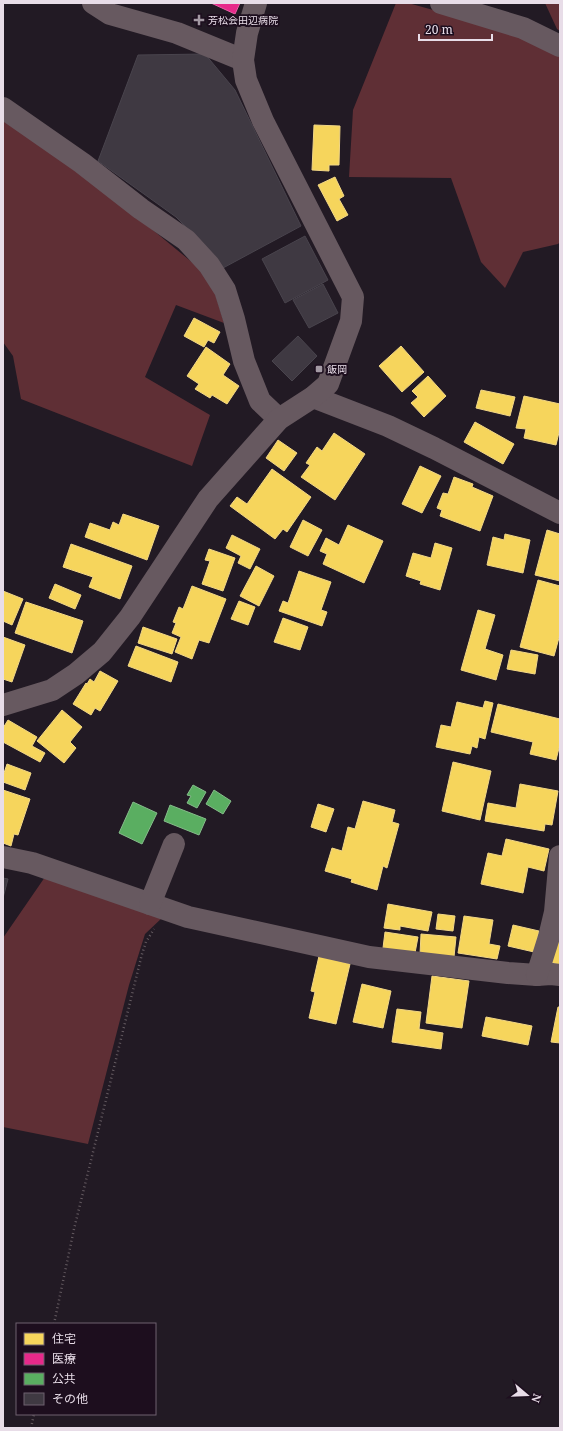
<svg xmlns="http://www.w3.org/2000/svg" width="563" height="1431" font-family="'Noto Serif','Noto Sans JP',serif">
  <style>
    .forest { fill: #5f2f35 }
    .homes { fill: #f6d55c; stroke: #f2d786 }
    .health { fill: #e7298a; stroke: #e75fa6 }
    .public { fill: #5aae61; stroke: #85bc8a }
    .building { fill: #3f3942; stroke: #49444d }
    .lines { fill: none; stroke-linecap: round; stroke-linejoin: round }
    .path { stroke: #655b61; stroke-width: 2.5; stroke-dasharray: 1 3; stroke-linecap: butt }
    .minor { stroke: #675960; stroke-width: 22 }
    .poi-dot { fill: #a399a3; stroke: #1d0e1e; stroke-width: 1.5 }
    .labels { text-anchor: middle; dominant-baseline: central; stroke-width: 4; stroke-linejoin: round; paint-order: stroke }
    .poi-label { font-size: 10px; fill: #e8dde8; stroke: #1d0e1e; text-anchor: start }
  </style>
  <rect width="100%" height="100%" fill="#221a24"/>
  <!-- forest -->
  <g class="forest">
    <path d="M396,3H408L509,31L560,56V242L558,244L523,252L505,288L481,262L451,178L349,177L353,110Z"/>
    <path d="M545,3H560V31L557,29Z"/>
    <path d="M3,118L103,189L199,268L215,293L224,323L176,305L145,377L210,415L192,466L21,399L13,356L3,342Z"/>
    <path d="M45,877L163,917L145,934L129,985L88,1144L3,1127V938Z"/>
  </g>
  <!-- homes -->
  <g class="homes">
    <path d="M314,125L340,126L339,165H329V171L312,170Z"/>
    <path d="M335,177L344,196L339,199L348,215L337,221L318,185Z"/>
    <path d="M194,318L220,332L214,343L208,340L204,347L184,336Z"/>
    <path d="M401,346L424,372L402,392L379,366Z"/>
    <path d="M206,347L230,364L223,375L239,386L227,404L212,395L210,398L195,389L199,384L187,376Z"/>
    <path d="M428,376L446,396L424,417L411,403L418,397L412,391Z"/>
    <path d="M481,390L515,397L510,416L476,408Z"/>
    <path d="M524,396L560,404V428L556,445L524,438L526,429L516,428Z"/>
    <path d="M475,422L514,444L503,464L464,442Z"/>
    <path d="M334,433L365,454L335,500L301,477L310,465L306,463L317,447L322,451Z"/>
    <path d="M278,440L297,453L284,471L266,458Z"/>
    <path d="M420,466L441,476L422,513L402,504Z"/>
    <path d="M272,469L311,497L287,532L283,529L275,539L230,506L237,497L247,504Z"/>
    <path d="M454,477L473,484L472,487L493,496L480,531L440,516L442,510L437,508L443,493L448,494Z"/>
    <path d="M123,514L159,526L147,560L85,537L90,523L110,530L113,522L119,525Z"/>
    <path d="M303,520L322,530L308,556L290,547Z"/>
    <path d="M348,525L383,541L364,583L323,564L327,554L320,551L326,538L339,545Z"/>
    <path d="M547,530L560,534V581L535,575Z"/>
    <path d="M505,534L530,540L523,573L487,565L493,537L504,540Z"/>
    <path d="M232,535L260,549L250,569L238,563L241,556L226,548Z"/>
    <path d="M435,543L452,548L440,590L420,584L421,581L406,576L413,553L431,558Z"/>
    <path d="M71,544L132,566L120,599L89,587L93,577L63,567Z"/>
    <path d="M209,549L235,558L223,591L202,584L210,561L205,560Z"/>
    <path d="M256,566L274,576L259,606L240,596Z"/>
    <path d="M299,571L331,582L321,610L327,612L322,626L279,611L283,601L288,603Z"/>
    <path d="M538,580L560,586V634L554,656L520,647Z"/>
    <path d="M55,584L81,595L75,609L49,598Z"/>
    <path d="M192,586L226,599L209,643L199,640L192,659L175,652L181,637L172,633L176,623L173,622L179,607L183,609Z"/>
    <path d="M3,591L23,599L12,625L3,621Z"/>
    <path d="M239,601L255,607L248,625L231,619Z"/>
    <path d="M26,602L83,621L72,653L15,633Z"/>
    <path d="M478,610L495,615L485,649L503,655L496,680L461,670Z"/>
    <path d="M283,618L308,627L300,650L274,642Z"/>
    <path d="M143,627L177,639L172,654L138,643Z"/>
    <path d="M3,637L25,645L12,682L3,679Z"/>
    <path d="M136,646L178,662L171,682L128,666Z"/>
    <path d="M511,650L538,655L535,674L507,669Z"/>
    <path d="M100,671L118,681L100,711L95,708L91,715L73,704L86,683L87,684L90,679L94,682Z"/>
    <path d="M485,701L493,703L485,739L479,737L477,748L472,746L470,754L436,747L441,725L451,727L457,702L483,708Z"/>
    <path d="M498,704L560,719V744L556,760L530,754L533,742L491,732Z"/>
    <path d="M62,710L82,727L70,742L76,748L64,763L37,741Z"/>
    <path d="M8,720L37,737L32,746L45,753L40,762L3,742V728Z"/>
    <path d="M453,762L491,771L480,820L442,811Z"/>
    <path d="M7,764L31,773L25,790L3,782V776Z"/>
    <path d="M520,784L558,791L552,825L545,824L544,831L485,821L488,803L516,808Z"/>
    <path d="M3,790L30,799L18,835L14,834L11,846L3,843Z"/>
    <path d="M363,801L395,810L392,822L399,824L387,868L383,866L377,890L351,882L352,879L325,871L332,848L342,851L348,827L355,829Z"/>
    <path d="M318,804L334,809L326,832L311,827Z"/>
    <path d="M506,839L549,849L544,871L528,867L523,893L481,884L488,853L502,856Z"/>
    <path d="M388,904L432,912L428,931L400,926V930L384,928Z"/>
    <path d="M438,914L455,916L453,931L436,929Z"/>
    <path d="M464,916L493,920L489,944L500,946L497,959L458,953Z"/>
    <path d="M513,925L539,931L534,952L508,946Z"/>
    <path d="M385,932L418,937L415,953L383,948Z"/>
    <path d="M421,934L456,937L454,957L420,954Z"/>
    <path d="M556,940L560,941V965L550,962Z"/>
    <path d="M319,956L350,964L336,1024L309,1018L315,992L311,991Z"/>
    <path d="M432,976L469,981L462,1028L426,1023Z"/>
    <path d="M362,984L391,991L383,1028L353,1022Z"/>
    <path d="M558,1007H560V1043L551,1042Z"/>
    <path d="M397,1009L421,1012L419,1029L443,1033L441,1049L392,1042Z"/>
    <path d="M486,1017L532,1026L528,1045L482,1036Z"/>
  </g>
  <!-- health -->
  <path class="health" d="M211,3H240L235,14Z"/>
  <!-- public -->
  <g class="public">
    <path d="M193,785L206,792L197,808L187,803L191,796L187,795Z"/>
    <path d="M214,790L231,801L223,814L206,804Z"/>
    <path d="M133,802L157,813L142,844L119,833Z"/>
    <path d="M170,805L206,819L199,835L164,821Z"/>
  </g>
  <!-- building -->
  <g class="building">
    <path d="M205,54L235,90L301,226L223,268L202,243L176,217L98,161L138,55Z"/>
    <path d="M305,236L328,280L285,303L262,259Z"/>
    <path d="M323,284L338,313L309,328L293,300Z"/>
    <path d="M298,336L317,356L292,381L272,361Z"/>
    <path d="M3,878L8,879L3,898Z"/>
  </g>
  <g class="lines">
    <!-- path -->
    <g class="path">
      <path d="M54,1324L74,1229L142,954L146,942L154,929"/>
      <path d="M31,1428L34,1414"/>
    </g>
    <!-- minor -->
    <g class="minor">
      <path d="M93,3L110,14L177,33L243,60"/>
      <path d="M441,3L523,28L560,46"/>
      <path d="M3,108L82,163L141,209L186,240L209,265L225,290L234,319L244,361L260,401L279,419"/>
      <path d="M313,397L388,426L434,448L560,513"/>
      <path d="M3,705L52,690L76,674L102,652L130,617L208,499L279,419L313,397L328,384L351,321L353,297L263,121L246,80L243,60L247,33L256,3"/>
      <path d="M3,857L32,863L188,917L369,957L508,973L537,975L551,974L560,975"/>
      <path d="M150,904L174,844"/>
      <path d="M537,975L549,937L555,912L560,856"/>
    </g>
  </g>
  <!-- markers -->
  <g class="poi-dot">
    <path d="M197 14h4v4h4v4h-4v4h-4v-4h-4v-4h4z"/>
    <rect x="315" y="365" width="8" height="8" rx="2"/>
  </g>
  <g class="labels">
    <!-- poi labels -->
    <g class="poi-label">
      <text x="208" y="20">芳松会田辺病院</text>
      <text x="327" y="369">飯岡</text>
    </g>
  </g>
  <!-- border -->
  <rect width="563" height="1431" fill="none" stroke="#e8dde8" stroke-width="8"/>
  <!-- legend -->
  <rect x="16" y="1323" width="140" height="92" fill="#1d0e1e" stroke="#6e616f"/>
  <rect x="24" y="1333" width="20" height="12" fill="#f6d55c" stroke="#6e616f"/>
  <text x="52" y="1343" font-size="12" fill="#e8dde8">住宅</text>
  <rect x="24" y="1353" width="20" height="12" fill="#e7298a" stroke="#6e616f"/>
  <text x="52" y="1363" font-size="12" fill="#e8dde8">医療</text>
  <rect x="24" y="1373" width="20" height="12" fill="#5aae61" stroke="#6e616f"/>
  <text x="52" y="1383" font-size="12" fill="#e8dde8">公共</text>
  <rect x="24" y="1393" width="20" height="12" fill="#3f3942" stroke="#6e616f"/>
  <text x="52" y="1403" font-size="12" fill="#e8dde8">その他</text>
  <!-- north arrow -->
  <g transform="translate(527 1395) rotate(109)" stroke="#1d0e1e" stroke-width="3" paint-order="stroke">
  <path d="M0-3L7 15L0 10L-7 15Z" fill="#e8dde8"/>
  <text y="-6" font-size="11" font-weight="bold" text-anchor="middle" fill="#e8dde8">N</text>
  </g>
  <!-- scale -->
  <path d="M419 34v6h73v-6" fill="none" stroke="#e8dde8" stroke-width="2"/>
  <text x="425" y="34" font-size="12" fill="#e8dde8" stroke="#1d0e1e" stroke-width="3" paint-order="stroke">20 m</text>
</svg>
